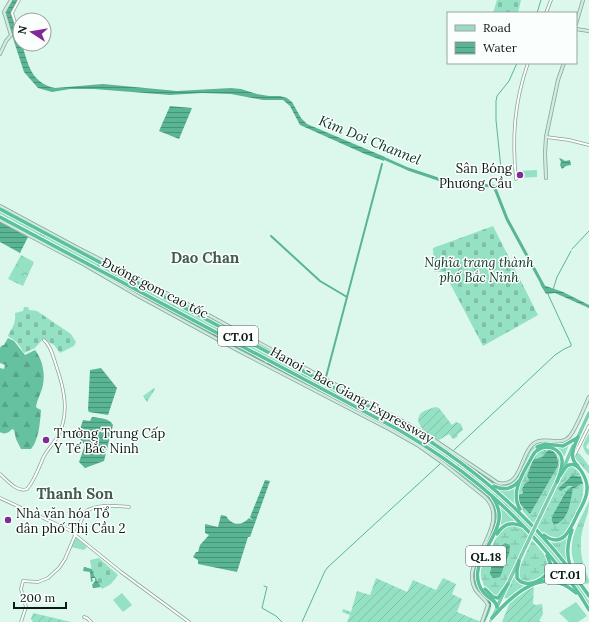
<svg xmlns="http://www.w3.org/2000/svg" width="589" height="622" font-family="Lora,serif">
  <style>
    .grass { fill: url(#grass-tufts) }
    .forest { fill: url(#forest-firs) }
    .wetland { fill: url(#wetland-marsh); fill-rule: evenodd }
    .cemetery { fill: url(#cemetery-stones) }
    .park { fill: url(#park-crowns) }
    .garden { fill: url(#garden-furrows) }
    .pitch { fill: #95e1c3 }
    .water { fill: url(#water-rules) }
    .lines { fill: none; stroke-linecap: round; stroke-linejoin: round }
    .stream { stroke: #59b594; stroke-width: 1 }
    .canal { stroke: #59b594; stroke-width: 2 }
    .river { stroke: #59b594; stroke-width: 3 }
    .tertiary-casing { stroke: #89a398; stroke-width: 3.5 }
    .secondary-casing { stroke: #89a398; stroke-width: 4 }
    .primary-casing { stroke: #fff; stroke-width: 4.5 }
    .trunk-casing { stroke: #fff; stroke-width: 5 }
    .motorway-casing { stroke: #fff; stroke-width: 5 }
    .tertiary { stroke: #fff; stroke-width: 2 }
    .secondary { stroke: #ceece1; stroke-width: 2.5 }
    .primary { stroke: #9cdac4; stroke-width: 3 }
    .trunk { stroke: #7bceb0; stroke-width: 3.5 }
    .motorway { stroke: #5ac19c; stroke-width: 3.5 }
    .trunk-bridge-casing { stroke: #fff; stroke-width: 5; stroke-linecap: butt }
    .trunk-bridge { stroke: #7bceb0; stroke-width: 3.5 }
    .poi-dot { fill: #7f2a98; stroke: #fafffd; stroke-width: 1.5 }
    .labels { text-anchor: middle; dominant-baseline: central; stroke-width: 3; stroke-linejoin: round; paint-order: stroke }
    .shield { fill: #fafffd; stroke: #555d5a; stroke-width: 1 }
    .shield-label { font-size: 12px; font-weight: bold; fill: #0e1814 }
    .poi-label { font-size: 13px; fill: #0e1814; stroke: #fafffd; text-anchor: start }
    .park-label { font-size: 13px; font-style: italic; fill: #093427; stroke: #fafffd }
    .street-label { font-size: 13px; fill: #0e1814; stroke: #fafffd }
    .water-label { font-size: 14px; font-style: italic; fill: #073325; stroke: #fafffd }
    .quarter-label { font-size: 15px; font-weight: bold; fill: #435b51; stroke: #fafffd }
  </style>
  <defs>
    <pattern id="grass-tufts" width="24" height="20" patternUnits="userSpaceOnUse"><rect width="24" height="20" fill="#95e1c3"/><path d="M3 7l-1-3M5 7V3M7 7l1-3M15 17l-1-3M17 17v-4M19 17l1-3" fill="none" stroke="#7fc0a7"/></pattern>
    <pattern id="forest-firs" width="22" height="20" patternUnits="userSpaceOnUse"><rect width="22" height="20" fill="#65c19f"/><path d="M5 1l3.5 6h-7zM16 11l3.5 6h-7z" fill="#56a588"/></pattern>
    <pattern id="wetland-marsh" width="20" height="14" patternUnits="userSpaceOnUse"><rect width="20" height="14" fill="#95e1c3"/><path d="M1 5h8M5 5V1M11 12h8M15 12V8" fill="none" stroke="#7fc0a7"/></pattern>
    <pattern id="cemetery-stones" width="16" height="16" patternUnits="userSpaceOnUse"><rect width="16" height="16" fill="#95e1c3"/><path d="M2 7V4a2 2 0 0 1 4 0v3zM10 15v-3a2 2 0 0 1 4 0v3z" fill="#7fc0a7"/></pattern>
    <pattern id="park-crowns" width="20" height="18" patternUnits="userSpaceOnUse"><rect width="20" height="18" fill="#95e1c3"/><path d="M2 6a3 3 0 1 1 6 0M12 15a3 3 0 1 1 6 0" fill="none" stroke="#7fc0a7"/></pattern>
    <pattern id="garden-furrows" width="10" height="10" patternUnits="userSpaceOnUse"><rect width="10" height="10" fill="#95e1c3"/><path d="M-1 1l2-2M0 10L10 0M9 11l2-2" fill="none" stroke="#7fc0a7"/></pattern>
    <pattern id="water-rules" width="6" height="5" patternUnits="userSpaceOnUse"><rect width="6" height="5" fill="#59b594"/><path d="M0 2.5h6" fill="none" stroke="#489278"/></pattern>
  </defs>
  <rect width="100%" height="100%" fill="#dcf8ec"/>
  <!-- grass -->
  <g class="grass">
    <path d="M0,211L411,431C449,455 486,481 518,512C545,538 568,570 589,601V606C554,551 509,503 457,465C429,444 398,428 368,411C331,391 294,371 257,352C171,306 86,260 0,214Z"/>
    <path d="M589,433V442L586,447L589,450V455H588C580,446 584,443 589,433Z"/>
    <path d="M571,437V439L567,444L536,447L531,452L518,480L515,483L506,488L493,484L494,482C521,494 520,460 533,447C544,436 558,448 571,437Z"/>
    <path d="M569,445L563,459L551,446L569,444Z"/>
    <path d="M579,453L589,466V474L575,458L576,454Z"/>
    <path d="M517,483L515,497L517,506L497,489L504,490Z"/>
    <path d="M496,500L521,524C506,519 501,525 494,537C499,523 503,514 496,500Z"/>
    <path d="M589,501C589,514 586,516 583,528C578,546 582,563 589,580V583L586,584C582,580 581,576 578,571C563,545 578,525 589,501Z"/>
    <path d="M569,534H570L568,537L570,568L546,538Z"/>
    <path d="M550,558L575,590L561,582H536L544,578Z"/>
    <path d="M516,572C516,581 520,586 530,584L508,599L503,597Z"/>
  </g>
  <!-- forest -->
  <g class="forest">
    <path d="M154,288L272,351L271,353L151,289Z"/>
    <path d="M144,295L266,360L265,362H263L143,298Z"/>
    <path d="M8,338L14,341L25,355L35,350C43,360 46,376 42,389C40,395 37,400 36,407L37,408L41,410C40,422 39,440 31,449H21L16,439L14,430L12,429C9,433 4,435 0,432V368L4,369L5,365L0,363V348L1,346L4,345Z"/>
    <path d="M273,352L414,429L437,442L494,482L493,484L472,468L425,437L272,354Z"/>
    <path d="M267,361L391,426L442,457L491,498C509,522 487,541 479,563C477,570 479,578 478,585C493,603 495,600 485,622H483L489,605L487,600L476,589L473,582V573C478,553 498,530 494,510C492,498 479,490 471,483C410,433 338,400 268,365L266,363Z"/>
  </g>
  <!-- wetland -->
  <g class="wetland">
    <path d="M545,447C555,448 560,453 561,463L555,481L535,525C526,515 515,505 517,491L534,454L539,450ZM548,450H553L558,457V466L530,514L519,503L518,495L523,492L522,489L525,483L528,482L529,480L527,476L533,461L542,457Z"/>
    <path d="M571,466C589,475 584,497 577,514C572,523 568,538 556,538C548,539 542,532 537,528L566,469L567,467ZM570,477H581L583,482L575,488H573C571,502 569,516 555,525L552,523C552,515 556,511 559,505C562,497 564,490 573,487L568,486L561,491L564,482Z"/>
    <path d="M511,524L521,527L529,536L501,593L498,596L495,597L484,586L481,577V569L500,530ZM509,554L503,570H490L493,563Z"/>
    <path d="M532,540L548,559L550,566L544,576L525,583L518,577L517,573Z"/>
  </g>
  <!-- cemetery -->
  <g class="cemetery">
    <path d="M497,0H521L518,13H493Z"/>
    <path d="M493,226L538,315L483,346L444,272H434L433,248Z"/>
    <path d="M24,307H28L29,310L37,311L71,334L76,342L74,346L60,353L54,345L43,339L35,348L24,353C20,346 17,341 9,337L8,335C13,327 16,322 15,313L23,311Z"/>
    <path d="M99,558L118,575L111,584L102,589C97,580 91,571 90,560Z"/>
  </g>
  <!-- park -->
  <g class="park">
    <path d="M21,255L34,262L23,286L8,279Z"/>
    <path d="M154,388L155,389L147,402L143,396Z"/>
  </g>
  <!-- garden -->
  <g class="garden">
    <path d="M435,407L439,408L452,425L456,422L461,424L463,430L458,434L457,437L453,439L449,434L439,440C430,435 419,430 418,419L420,414L424,411Z"/>
    <path d="M376,578L407,592L413,580L436,590L443,578L456,584L452,594L462,599L457,612L481,622H347L350,615L342,612L343,609L351,612L357,591L370,595Z"/>
    <path d="M534,585L533,604L536,605L542,604L543,614L539,621L542,622H502L510,602Z"/>
    <path d="M33,613L71,622H33L31,619Z"/>
  </g>
  <!-- pitch -->
  <g class="pitch">
    <path d="M537,170V177L515,178V171Z"/>
    <path d="M76,538L87,547L84,550L71,547Z"/>
    <path d="M122,593L132,605L123,612L113,600Z"/>
    <path d="M576,602L587,616L578,622H569L559,613Z"/>
  </g>
  <!-- water -->
  <g class="water">
    <path d="M12,0H18L11,12L20,39V44H22C28,64 31,83 55,88L103,84L177,91L231,88L241,89L257,94L269,96H280L287,98L292,102L301,118L307,124L385,157L384,161L365,154L300,125L290,106L283,100H263L231,94L202,93L170,95L94,89H70L52,92L38,88L24,72L7,20L6,10Z"/>
    <path d="M170,106L192,108L179,139L159,131Z"/>
    <path d="M559,158L562,159L565,161L570,160L571,165L566,166L562,169L560,165L561,162Z"/>
    <path d="M0,222L28,237L20,253L0,242Z"/>
    <path d="M540,284L563,292L589,305V308L555,293L546,294Z"/>
    <path d="M101,368L117,388L108,415L89,412L88,410L90,370Z"/>
    <path d="M92,417C99,418 110,418 113,425L104,461L85,468L79,462L85,445C75,435 79,433 83,420L90,421Z"/>
    <path d="M549,449C556,451 559,459 558,466L530,514L519,503L518,495L523,493L522,489L525,483L528,482L529,480L527,476L533,460L542,457Z"/>
    <path d="M572,475L581,477L583,484H581L575,488H573C571,500 569,521 554,525C548,518 556,511 559,504C563,497 565,490 573,486H568L561,491L559,490V488Z"/>
    <path d="M265,480L270,481L250,537H248L237,572L198,564V560L193,557L196,552H198L200,545L209,535L205,533V524L218,527L221,515L226,516C232,526 242,526 249,518L253,520L250,517Z"/>
    <path d="M505,543L510,545L509,554L500,577L493,578L490,574C491,563 497,549 505,543Z"/>
    <path d="M84,567L92,569L94,575L101,587L93,588L92,585L95,581V578H92L93,581L91,582L90,572L83,571Z"/>
  </g>
  <g class="lines">
    <!-- stream -->
    <g class="stream">
      <path d="M537,13L541,0"/>
      <path d="M502,178L496,120V101L497,96L509,81L517,63"/>
      <path d="M493,186L500,184L503,180"/>
      <path d="M572,249L589,231"/>
      <path d="M553,290L557,277L571,251"/>
      <path d="M454,450L555,355L564,349L571,346V344L547,292"/>
      <path d="M264,586L267,587L262,608L276,616L282,622"/>
      <path d="M302,622L325,571L328,567L440,464"/>
    </g>
    <!-- canal -->
    <g class="canal">
      <path d="M271,236L320,281L347,297"/>
      <path d="M326,377L382,164"/>
    </g>
    <!-- river -->
    <path class="river" d="M381,157L408,169L450,183L493,186L496,191L507,219L544,287"/>
    <defs>
      <g id="tertiary">
        <path d="M546,13L551,0"/>
        <path d="M17,28L12,13L19,0"/>
        <path d="M546,137L569,140L589,145"/>
        <path d="M516,179C512,138 514,103 528,63"/>
        <path d="M574,456L589,426"/>
        <path d="M0,474C7,480 17,493 27,489C35,480 39,467 44,456C48,449 54,443 58,436C70,413 64,388 56,365C53,356 51,346 44,340"/>
        <path d="M0,498L69,530L121,572L189,622"/>
        <path d="M84,617L87,618L91,622"/>
        <path d="M21,622L26,607L21,589L23,581L38,582L48,578L59,568L65,559L85,512C96,503 116,506 129,507"/>
      </g>
      <g id="secondary">
        <path d="M576,24L583,0"/>
        <path d="M576,29L589,31"/>
        <path d="M0,54L6,41L11,35L4,12L11,0"/>
        <path d="M546,178L545,153L546,137L558,80L564,63"/>
        <path d="M0,206L80,249L203,312L424,433L498,483C521,488 520,457 532,445C543,434 560,448 570,436C577,427 584,408 589,397"/>
        <path d="M0,220L83,264L140,297L239,351L389,429L419,446L443,463L485,497C504,515 486,540 477,559C475,565 471,570 472,577C473,595 483,594 488,605L482,622"/>
      </g>
      <path id="primary" d="M490,622L497,607"/>
      <g id="trunk">
        <path d="M577,439L589,413"/>
        <path d="M562,472L573,446"/>
        <path d="M545,506L558,479"/>
        <path d="M497,607L522,554"/>
      </g>
      <g id="motorway">
        <path d="M0,209L402,424C477,468 540,523 589,596"/>
        <path d="M0,217L399,430C459,465 505,502 550,556C564,573 578,590 589,610"/>
        <path d="M578,437C574,447 568,458 578,466"/>
        <path d="M537,447L545,444L563,446L577,438"/>
        <path d="M494,486C504,491 512,489 519,481"/>
        <path d="M493,498C512,524 482,545 478,570C476,580 480,590 487,596C492,600 496,601 497,607"/>
        <path d="M520,509C509,492 525,470 533,455C540,443 560,445 562,460C563,467 559,476 557,482"/>
        <path d="M572,530C567,543 566,557 572,570"/>
        <path d="M497,534C503,524 511,521 522,526"/>
        <path d="M544,535C563,550 571,528 578,513C582,506 587,498 587,490C588,482 580,461 569,465C565,466 562,474 559,477"/>
        <path d="M519,561L517,570V578C526,591 550,578 551,565L547,555"/>
        <path d="M485,589L493,597L498,598L508,584"/>
        <path d="M492,618C514,593 544,565 576,593"/>
      </g>
    </defs>
    <!-- tertiary casing -->
    <use href="#tertiary" class="tertiary-casing"/>
    <!-- secondary casing -->
    <use href="#secondary" class="secondary-casing"/>
    <!-- primary casing -->
    <use href="#primary" class="primary-casing"/>
    <!-- trunk casing -->
    <use href="#trunk" class="trunk-casing"/>
    <!-- motorway casing -->
    <use href="#motorway" class="motorway-casing"/>
    <!-- tertiary -->
    <use href="#tertiary" class="tertiary"/>
    <!-- secondary -->
    <use href="#secondary" class="secondary"/>
    <!-- primary -->
    <use href="#primary" class="primary"/>
    <!-- trunk -->
    <use href="#trunk" class="trunk"/>
    <!-- motorway -->
    <use href="#motorway" class="motorway"/>
    <defs>
      <path id="trunk-bridge" d="M522,554L545,506"/>
    </defs>
    <!-- trunk-bridge casing -->
    <use href="#trunk-bridge" class="trunk-bridge-casing"/>
    <!-- trunk-bridge -->
    <use href="#trunk-bridge" class="trunk-bridge"/>
  </g>
  <!-- markers -->
  <g class="poi-dot">
    <circle cx="520" cy="175" r="4"/>
    <circle cx="46" cy="440" r="4"/>
    <circle cx="8" cy="520" r="4"/>
  </g>
  <g class="labels">
    <!-- shield labels -->
    <g class="shield">
      <rect x="218" y="326" width="40" height="20" rx="3"/>
      <rect x="466" y="546" width="40" height="20" rx="3"/>
      <rect x="545" y="564" width="40" height="20" rx="3"/>
    </g>
    <g class="shield-label">
      <text x="238" y="336">CT.01</text>
      <text x="486" y="556">QL.18</text>
      <text x="565" y="574">CT.01</text>
    </g>
    <!-- poi labels -->
    <g class="poi-label">
      <text x="512" y="168" text-anchor="end">Sân Bóng<tspan x="512" dy="15">Phương Cầu</tspan></text>
      <text x="54" y="433">Trường Trung Cấp<tspan x="54" dy="15">Y Tế Bắc Ninh</tspan></text>
      <text x="16" y="513">Nhà văn hóa Tổ<tspan x="16" dy="15">dân phố Thị Cầu 2</tspan></text>
    </g>
    <!-- park labels -->
    <g class="park-label">
      <text x="479" y="262">Nghĩa trang thành<tspan x="479" dy="15">phố Bắc Ninh</tspan></text>
    </g>
    <!-- street labels -->
    <g class="street-label">
      <text transform="translate(155 288) rotate(27)">Đường gom cao tốc</text>
      <text transform="translate(352 395) rotate(29)">Hanoi - Bac Giang Expressway</text>
    </g>
    <!-- water labels -->
    <g class="water-label">
      <text transform="translate(370 140) rotate(22)">Kim Doi Channel</text>
    </g>
    <!-- quarter labels -->
    <g class="quarter-label">
      <text x="205" y="257">Dao Chan</text>
      <text x="75" y="493">Thanh Son</text>
    </g>
  </g>
  <!-- legend -->
  <rect x="447" y="12" width="130" height="52" fill="#fafffd" stroke="#9ca3a0"/>
  <rect x="455" y="25" width="20" height="6" fill="#9cdac4" stroke="#9ca3a0"/>
  <text x="483" y="32" font-size="12" fill="#0e1814">Road</text>
  <rect x="455" y="42" width="20" height="12" fill="url(#water-rules)" stroke="#9ca3a0"/>
  <text x="483" y="52" font-size="12" fill="#0e1814">Water</text>
  <!-- north arrow -->
  <g transform="translate(32 32) rotate(282)"><circle r="19" fill="#fafffd" stroke="#9ca3a0"/>
  <path d="M0-3L7 15L0 10L-7 15Z" fill="#7f2a98"/>
  <text y="-6" font-size="11" font-weight="bold" text-anchor="middle" fill="#0e1814">N</text>
  </g>
  <!-- scale -->
  <path d="M14 602v6h52v-6" fill="none" stroke="#0e1814" stroke-width="2"/>
  <text x="20" y="602" font-size="12" fill="#0e1814" stroke="#fafffd" stroke-width="3" paint-order="stroke">200 m</text>
</svg>
